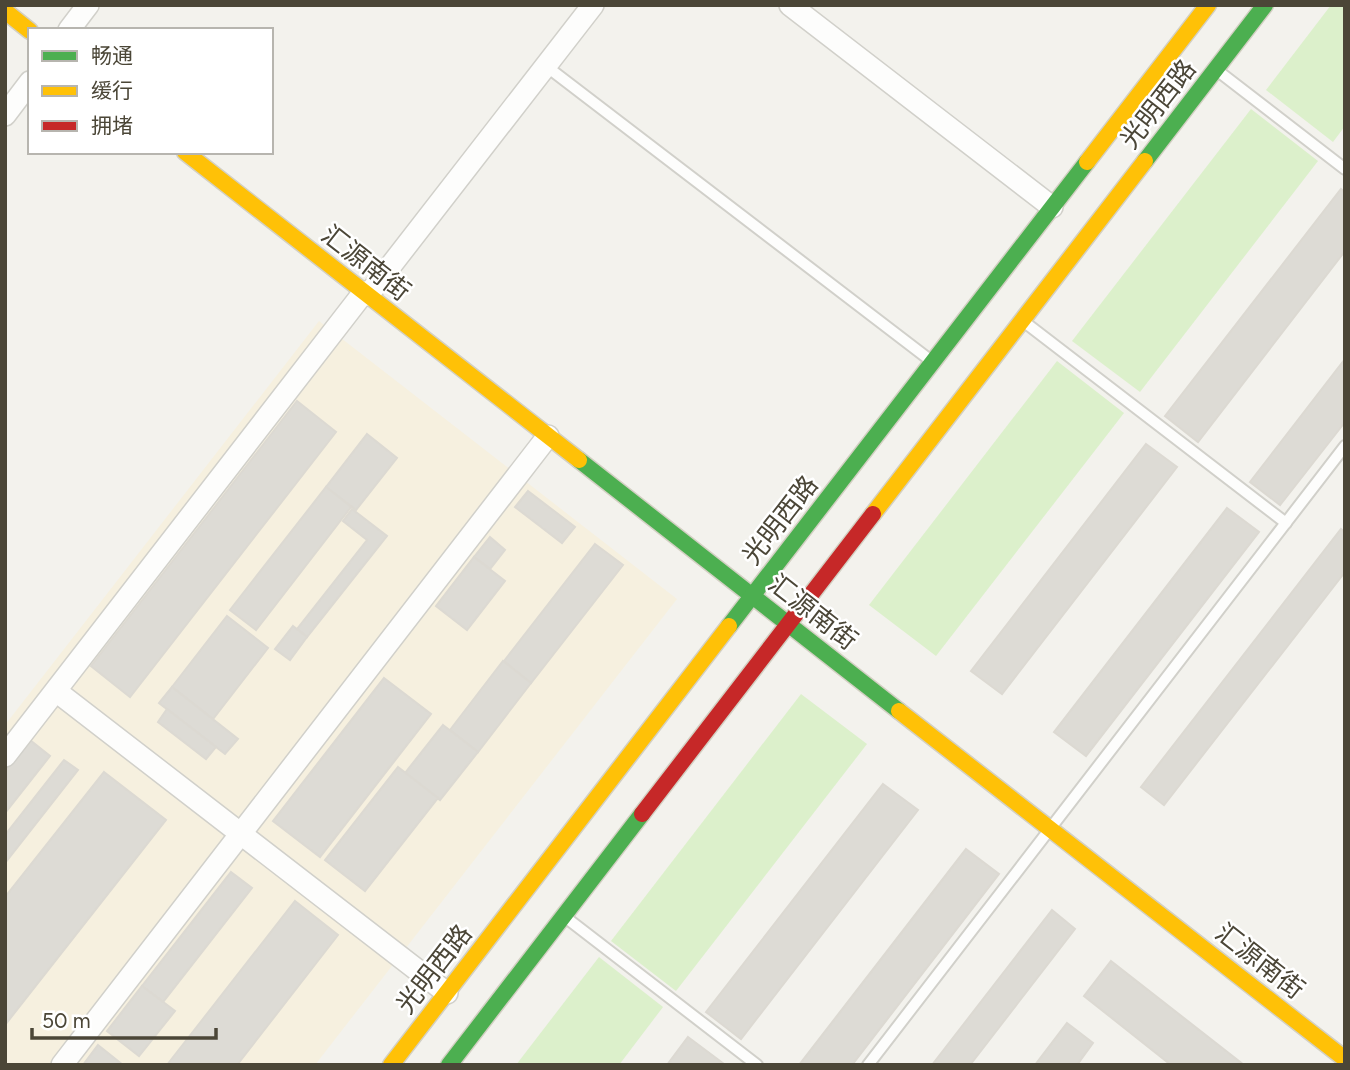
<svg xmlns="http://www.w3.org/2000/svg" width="1350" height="1070" font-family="Figtree,'Noto Sans SC',sans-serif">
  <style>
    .commercial { fill: #f6f0df }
    .green { fill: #dcf0cb }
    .building { fill: #dddbd5; stroke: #dcd9d2; stroke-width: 2 }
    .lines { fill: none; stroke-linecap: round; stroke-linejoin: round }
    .lane-casing { stroke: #d1d0ca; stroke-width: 14 }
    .street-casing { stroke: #d1d0ca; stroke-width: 24 }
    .fast-casing { stroke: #d3d0c3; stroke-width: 19 }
    .slow-casing { stroke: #d3d0c3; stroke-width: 19 }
    .jam-casing { stroke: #d3d0c3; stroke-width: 19 }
    .lane { stroke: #fdfdfc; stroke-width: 10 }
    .street { stroke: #fdfdfc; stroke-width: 21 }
    .fast { stroke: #4caf50; stroke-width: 16 }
    .slow { stroke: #ffc107; stroke-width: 16 }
    .jam { stroke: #c62828; stroke-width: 16 }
    .labels { text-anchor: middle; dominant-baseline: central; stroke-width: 5; stroke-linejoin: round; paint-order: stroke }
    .street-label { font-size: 26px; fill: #4b4637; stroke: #fff }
  </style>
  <rect width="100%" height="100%" fill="#f3f2ed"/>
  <!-- commercial -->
  <path class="commercial" d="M319,321L677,599L315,1065H5V725Z"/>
  <!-- green -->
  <g class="green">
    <path d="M1331,5H1345V126L1333,142L1266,90Z"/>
    <path d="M1251,109L1318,161L1140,392L1072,341Z"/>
    <path d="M1057,361L1124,413L936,656L869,605Z"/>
    <path d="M801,694L867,744L676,991L611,941Z"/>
    <path d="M599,957L663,1007L619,1065H516Z"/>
  </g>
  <!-- building -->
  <g class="building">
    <path d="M1341,189L1345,192V251L1198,442L1165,416Z"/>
    <path d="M1345,359V422L1280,505L1250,482Z"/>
    <path d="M297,401L336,432L130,697L91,666Z"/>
    <path d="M367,434L397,458L356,510L326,487Z"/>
    <path d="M1146,444L1177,467L1002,694L971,671Z"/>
    <path d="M326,487L351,507L256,630L230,610Z"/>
    <path d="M528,491L575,527L562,543L515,507Z"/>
    <path d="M1227,508L1259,532L1086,756L1054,732Z"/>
    <path d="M352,509L387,536L307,637L297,629L367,540L343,521Z"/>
    <path d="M1341,529L1345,532V572L1164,805L1141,787Z"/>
    <path d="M490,537L505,550L490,569L474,557Z"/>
    <path d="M595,544L623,565L531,683L504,661Z"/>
    <path d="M474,557L505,581L467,630L436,606Z"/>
    <path d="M227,616L268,648L213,719L172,687Z"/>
    <path d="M293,626L307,637L290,660L275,649Z"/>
    <path d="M503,661L531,683L478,752L450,730Z"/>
    <path d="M384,678L431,714L320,857L273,821Z"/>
    <path d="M172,687L238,739L225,754L159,703Z"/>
    <path d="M167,709L216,747L206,759L158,722Z"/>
    <path d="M443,725L478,752L440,800L405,773Z"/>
    <path d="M30,740L50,756L5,813V771Z"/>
    <path d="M64,760L78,770L5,863V835Z"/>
    <path d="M398,767L438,798L365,891L325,860Z"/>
    <path d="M104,772L166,820L5,1025V897Z"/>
    <path d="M883,784L918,810L741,1039L706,1012Z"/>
    <path d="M966,849L999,874L852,1065H799Z"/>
    <path d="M231,872L252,888L163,1002L142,986Z"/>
    <path d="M295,901L338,935L237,1065H167Z"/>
    <path d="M1052,910L1075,929L970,1065H932Z"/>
    <path d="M1111,961L1244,1065H1171L1084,996Z"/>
    <path d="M142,986L175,1011L139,1056L107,1031Z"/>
    <path d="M1067,1023L1093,1043L1077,1065H1035Z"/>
    <path d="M688,1037L724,1064V1065H667Z"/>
    <path d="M98,1045L123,1065H83Z"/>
  </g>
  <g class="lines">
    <defs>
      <g id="lane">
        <path d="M546,66L930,360"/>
        <path d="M1218,71L1345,169"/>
        <path d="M1027,324L1286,523"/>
        <path d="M569,920L757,1065"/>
        <path d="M868,1065L1345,446"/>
      </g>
      <g id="street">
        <path d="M790,5L1052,207"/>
        <path d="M69,30L88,5"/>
        <path d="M5,115L30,82"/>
        <path d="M368,295L593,5"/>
        <path d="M56,691L447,993"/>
        <path d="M5,756L364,292"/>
        <path d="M62,1065L548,436"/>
      </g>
      <g id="fast">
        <path d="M1145,161L1265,5"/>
        <path d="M579,460L899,711"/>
        <path d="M729,626L1087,162"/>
        <path d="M449,1065L642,814"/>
      </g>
      <g id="slow">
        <path d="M5,11L30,31"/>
        <path d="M185,152L579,460"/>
        <path d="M1087,162L1208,5"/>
        <path d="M873,514L1145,161"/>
        <path d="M899,711L1345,1059"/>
        <path d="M391,1065L729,626"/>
      </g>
      <path id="jam" d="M642,814L873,514"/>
    </defs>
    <!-- lane casing -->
    <use href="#lane" class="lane-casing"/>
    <!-- street casing -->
    <use href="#street" class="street-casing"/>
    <!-- fast casing -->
    <use href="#fast" class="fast-casing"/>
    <!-- slow casing -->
    <use href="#slow" class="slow-casing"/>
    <!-- jam casing -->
    <use href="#jam" class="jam-casing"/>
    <!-- lane -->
    <use href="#lane" class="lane"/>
    <!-- street -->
    <use href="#street" class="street"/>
    <!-- fast -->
    <use href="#fast" class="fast"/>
    <!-- slow -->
    <use href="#slow" class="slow"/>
    <!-- jam -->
    <use href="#jam" class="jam"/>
  </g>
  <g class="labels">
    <!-- street labels -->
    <g class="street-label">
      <text transform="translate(1158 104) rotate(-52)">光明西路</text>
      <text transform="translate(366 263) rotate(38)">汇源南街</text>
      <text transform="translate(780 520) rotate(-52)">光明西路</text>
      <text transform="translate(813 612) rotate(38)">汇源南街</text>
      <text transform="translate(1260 961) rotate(38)">汇源南街</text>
      <text transform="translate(434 969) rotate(-52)">光明西路</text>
    </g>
  </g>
  <!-- border -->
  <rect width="1350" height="1070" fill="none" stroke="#4b4637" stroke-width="14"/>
  <!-- legend -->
  <rect x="28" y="28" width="245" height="126" fill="#ffffff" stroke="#b7b5af" stroke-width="2"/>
  <rect x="42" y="51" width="35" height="10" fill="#4caf50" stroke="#b7b5af" stroke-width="2"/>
  <text x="91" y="63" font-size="21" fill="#4b4637">畅通</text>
  <rect x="42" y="86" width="35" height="10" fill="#ffc107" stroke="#b7b5af" stroke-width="2"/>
  <text x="91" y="98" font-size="21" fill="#4b4637">缓行</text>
  <rect x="42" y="121" width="35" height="10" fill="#c62828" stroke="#b7b5af" stroke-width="2"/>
  <text x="91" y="133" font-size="21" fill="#4b4637">拥堵</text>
  <!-- scale -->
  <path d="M32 1028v10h184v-10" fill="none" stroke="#4b4637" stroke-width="3.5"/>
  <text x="42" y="1028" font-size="21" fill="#4b4637" stroke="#ffffff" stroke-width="5" paint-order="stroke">50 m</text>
</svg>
